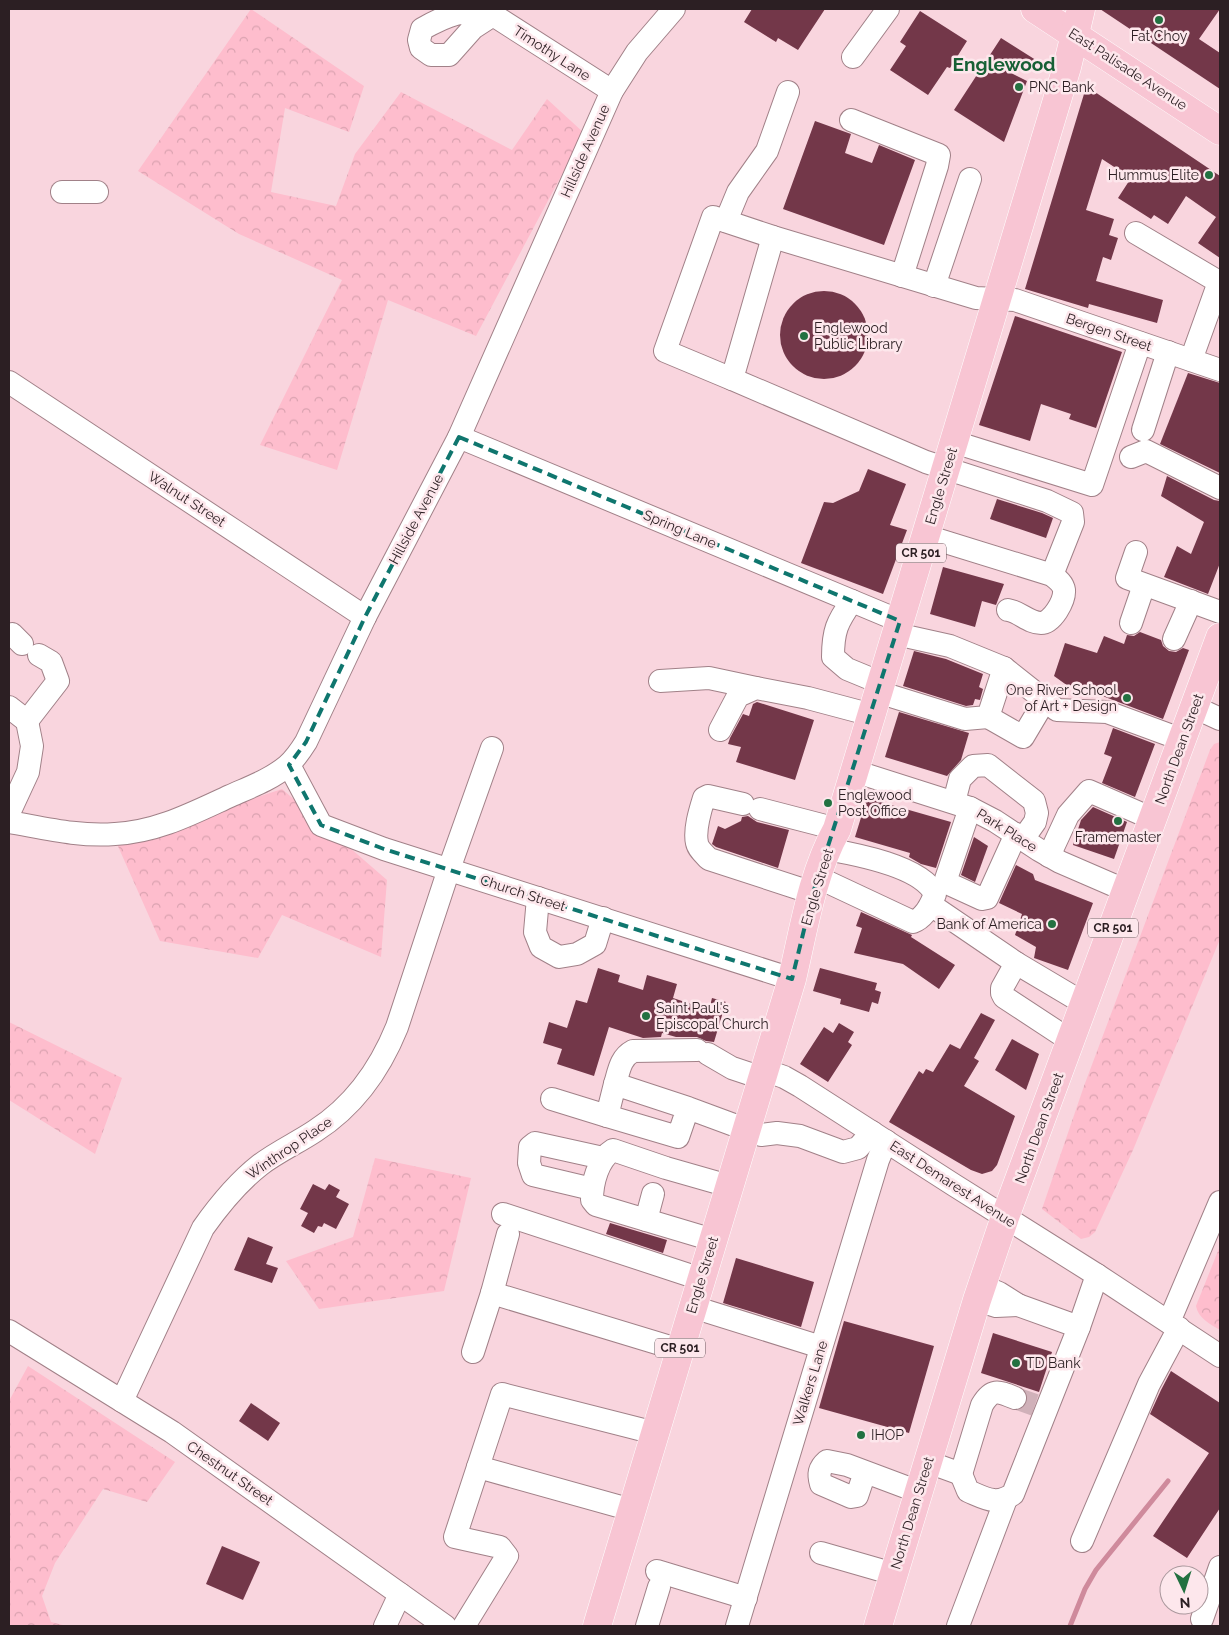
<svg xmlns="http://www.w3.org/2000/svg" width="1229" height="1635" font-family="Raleway,sans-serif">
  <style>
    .forest { fill: url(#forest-crowns) }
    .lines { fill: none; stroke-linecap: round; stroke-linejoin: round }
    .stream { stroke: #cf8a9c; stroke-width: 5 }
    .building { fill: #733749 }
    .minor-tunnel { stroke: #d0b1b9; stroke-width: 22; stroke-dasharray: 22 11; stroke-linecap: butt }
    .minor-casing { stroke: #a18188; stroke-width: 24 }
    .major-casing { stroke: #fff; stroke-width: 29 }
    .minor { stroke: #fff; stroke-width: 22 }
    .major { stroke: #f8c5d3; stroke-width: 28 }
    .marked { fill: none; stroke: #0f766e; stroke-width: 4; stroke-dasharray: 10 6; stroke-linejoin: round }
    .poi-dot { fill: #237141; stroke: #fde7ec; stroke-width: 2 }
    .labels { text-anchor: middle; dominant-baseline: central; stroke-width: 5; stroke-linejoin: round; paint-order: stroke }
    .shield { fill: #fde7ec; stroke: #6b5b5f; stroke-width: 1 }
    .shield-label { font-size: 12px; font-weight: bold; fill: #2c1f23 }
    .poi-label { font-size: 14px; fill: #2c1f23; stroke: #fde7ec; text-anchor: start }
    .street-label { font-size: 14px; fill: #2c1f23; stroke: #fde7ec }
    .district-label { font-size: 19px; font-weight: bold; fill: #176035; stroke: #fde7ec }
  </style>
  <defs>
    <pattern id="forest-crowns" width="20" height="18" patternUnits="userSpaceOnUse" patternTransform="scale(1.25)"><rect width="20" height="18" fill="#febdcd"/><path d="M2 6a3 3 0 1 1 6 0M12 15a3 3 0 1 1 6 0" fill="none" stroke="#daa2b0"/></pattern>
  </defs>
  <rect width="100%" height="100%" fill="#f9d5de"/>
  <!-- forest -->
  <g class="forest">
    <path d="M251,9L364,86L349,132L285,108L271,192L336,206L355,154L401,92L512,150L547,99L584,133L476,336L388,300L337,470L260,445L342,280L239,234L138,171Z"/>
    <path d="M1220,742V939L1133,1150L1095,1232L1089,1237L1081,1239L1042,1209L1084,1086L1210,750L1214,744Z"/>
    <path d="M282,789L387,880L381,957L282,915L258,958L160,941L117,844Z"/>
    <path d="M9,1022L122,1078L95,1154L9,1100Z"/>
    <path d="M375,1158L471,1178L444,1291L319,1309L286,1261L353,1237Z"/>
    <path d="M1220,1246V1330C1210,1324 1198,1318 1196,1306Z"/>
    <path d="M28,1366L175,1462L147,1502L103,1489L55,1563L42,1596L51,1622L67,1626H9V1401Z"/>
  </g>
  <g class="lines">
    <!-- stream -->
    <path class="stream" d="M1070,1626L1085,1589L1096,1570L1168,1481"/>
  </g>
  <!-- building -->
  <g class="building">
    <path d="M752,9H825L798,50L778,38L776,42L744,22Z"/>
    <path d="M1100,9H1220L1199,39L1220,53V89Z"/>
    <path d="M920,11L967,41L950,68L947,67L928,95L890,70L906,46L900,42Z"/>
    <path d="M1001,38L1039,62L1005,70L1027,81L1004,142L954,110Z"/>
    <path d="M1092,90L1220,176V258L1198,243L1216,217L1186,196L1168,224L1154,215L1151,219L1118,198L1131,178L1102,159L1086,210L1114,219L1109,235L1118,238L1111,260L1103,257L1096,281L1163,300L1157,323L1089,304L1088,308L1025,289L1084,94Z"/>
    <path d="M815,121L851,134L845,153L872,163L879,145L915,160L884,245L783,209Z"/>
    <circle cx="824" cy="335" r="44"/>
    <path d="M1015,316L1122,352L1096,428L1069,419L1071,414L1041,404L1030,441L979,425Z"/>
    <path d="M1188,373L1220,383V473L1160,444Z"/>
    <path d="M868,469L906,484L890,525L907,530L883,594L801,563L824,502L833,503L859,491Z"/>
    <path d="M1167,476L1214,500L1220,501V563L1208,594L1164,577L1177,546L1191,554L1204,522L1161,496Z"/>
    <path d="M997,499L1042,513L1053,518L1046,538L990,519Z"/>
    <path d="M943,567L1004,584L996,605L982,601L975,627L930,614Z"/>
    <path d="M1140,632L1161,640L1163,646L1169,651L1176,652L1183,648L1189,650L1163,719L1084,689L1082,696L1054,676L1065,643L1097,653L1104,636L1124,644L1127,635L1134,636Z"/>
    <path d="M914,651L946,659L983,674L979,687L983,689L980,700L975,699L973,705L966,706L903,686Z"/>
    <path d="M757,702L814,720L795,780L736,762L741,747L728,744L730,738L743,714L749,716L753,704Z"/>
    <path d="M899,712L969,733L961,760L947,776L885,757Z"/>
    <path d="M1113,728L1155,744L1135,797L1102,783L1112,757L1104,754Z"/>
    <path d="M867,798L951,822L936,868L921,864L909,857L910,853L855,837Z"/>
    <path d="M1093,807L1127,822L1114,859L1073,845L1081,820Z"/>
    <path d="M748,816L757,822L789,830L778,868L716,847L712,844L718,826L725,829L741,821L742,817Z"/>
    <path d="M974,837L988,846L975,882L961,875Z"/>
    <path d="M1016,865L1033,874L1035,880L1093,903L1068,970L1034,958L1036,947L1015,935L1022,914L999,903Z"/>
    <path d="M861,912L912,935L911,937L955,965L939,989L903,964L854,953L862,928L856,926Z"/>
    <path d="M598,968L620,975L618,982L643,990L647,975L677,984L673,998L709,1010L712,998L726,1002L714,1042L706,1041L697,1037H676L662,1033L661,1037L643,1038L609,1027L594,1076L557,1064L562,1049L543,1043L549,1022L567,1028L576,1000L587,1003Z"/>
    <path d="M820,968L877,983L875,990L881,992L878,1004L872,1002L869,1012L840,1004L841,999L813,991Z"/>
    <path d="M981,1013L995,1020L974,1058L979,1061L964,1086L1015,1116L997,1165L992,1171L982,1174L971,1170L889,1122L919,1071L923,1074L926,1069L933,1072L950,1044L960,1049Z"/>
    <path d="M839,1023L854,1032L848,1042L852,1045L828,1082L800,1064L824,1027L833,1033Z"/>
    <path d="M1012,1039L1039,1054L1026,1090L995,1070Z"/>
    <path d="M313,1184L325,1190L329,1184L340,1190L336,1197L349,1204L336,1229L324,1223L322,1227L318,1226L314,1233L301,1226L308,1213L300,1209Z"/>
    <path d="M610,1223L667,1240L663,1253L606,1234Z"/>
    <path d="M248,1237L273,1247L266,1264L278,1268L272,1283L234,1270Z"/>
    <path d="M736,1258L814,1282L801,1327L723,1303Z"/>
    <path d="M844,1321L934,1346L909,1433L819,1408Z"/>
    <path d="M993,1333L1052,1352L1039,1392L981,1373Z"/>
    <path d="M1171,1371L1220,1403V1508L1187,1558L1153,1536L1209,1453L1150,1414L1161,1390Z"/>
    <path d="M251,1403L280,1423L268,1441L239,1421Z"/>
    <path d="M222,1546L260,1562L243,1600L206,1584Z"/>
  </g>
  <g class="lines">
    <!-- minor-tunnel -->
    <path class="minor-tunnel" d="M1015,1398L1035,1405"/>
    <defs>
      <g id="minor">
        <path d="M493,15L473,28L449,55H431L421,48L419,40L422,29C447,15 465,7 493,15L612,91"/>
        <path d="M853,57L888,9"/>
        <path d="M851,120L939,155L937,166L902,276"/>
        <path d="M62,192H97"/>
        <path d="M726,221L738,192L767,151L788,92"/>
        <path d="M1136,233L1219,282L1191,360"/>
        <path d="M773,237L732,379L926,462L1047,501L1072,513L1073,522L1052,575"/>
        <path d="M934,286L970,179"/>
        <path d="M732,379L665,351L713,217L773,237L976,298L1015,300L1220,370"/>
        <path d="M9,382L365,617"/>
        <path d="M1143,430L1168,352"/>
        <path d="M459,437L900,621"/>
        <path d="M954,442L1092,485L1140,343"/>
        <path d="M1131,457L1146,451L1220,488"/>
        <path d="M926,536L1052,575C1057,579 1063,583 1064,590C1065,601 1052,623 1041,623C1029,623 1020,612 1008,610"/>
        <path d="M1136,552L1127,578L1220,612"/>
        <path d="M852,601C837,622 833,631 833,657L847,669L881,683"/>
        <path d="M1131,623L1144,585"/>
        <path d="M896,634L950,646L1004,668L1057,710L1107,712L1183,740"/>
        <path d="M9,635L12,634L22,644"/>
        <path d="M1174,639L1191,601"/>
        <path d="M660,681L709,678L756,688"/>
        <path d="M878,692L965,719L988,717L1004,668"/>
        <path d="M9,707L27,721L32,746L28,772L9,813"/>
        <path d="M1194,707L1220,719"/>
        <path d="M988,717L1023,737L1045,700"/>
        <path d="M27,721L58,681L51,662L39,655"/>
        <path d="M720,730L738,696L756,688L808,698L872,715"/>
        <path d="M289,765L321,825L384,849L792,979"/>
        <path d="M854,771L970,808L995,821L1039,850L1060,862L1127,891"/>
        <path d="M954,802L960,779L973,766L988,765L1034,801L1037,813L1035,822L1023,839"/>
        <path d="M743,804L708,796L704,798C700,811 694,830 697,843C698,849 705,855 709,859L813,893"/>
        <path d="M970,808L946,879L947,883L982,899L987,898L1016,834"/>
        <path d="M760,809L837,829"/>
        <path d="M9,822C44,828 79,837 115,834C157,832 193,813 230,796C250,787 270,780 287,766C295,759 301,750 306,742L365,617L459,437L612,91L637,52L674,9"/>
        <path d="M1049,856L1068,815L1089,791L1153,819"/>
        <path d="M817,877L913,922C924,918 931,905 935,894C921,866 855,854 826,849"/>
        <path d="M538,898L535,932L541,947L559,957L577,954L595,944L603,918"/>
        <path d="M931,905L1016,963L1085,1004"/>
        <path d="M1016,963L1002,988V993L1004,997L1071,1041"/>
        <path d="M708,1054L732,1068L762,1078"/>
        <path d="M764,1070L784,1077L800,1086L954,1185L1097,1275L1220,1356"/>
        <path d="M615,1084C619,1071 620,1058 633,1051L697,1050"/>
        <path d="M552,1099L607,1116"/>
        <path d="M688,1108L678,1137L607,1116L615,1084L688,1108L761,1135L777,1133L800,1136L843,1152L858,1148L872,1132"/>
        <path d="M592,1189L533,1175L529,1163L530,1147L535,1143L603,1158"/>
        <path d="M503,1214L701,1279"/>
        <path d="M646,1220L653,1194"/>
        <path d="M713,1240L596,1205L592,1200C592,1183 598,1159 613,1150L666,1168L729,1186"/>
        <path d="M492,1293L508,1234"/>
        <path d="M977,1300L996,1306L1018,1305L999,1293L982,1286"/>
        <path d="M693,1307L821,1347"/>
        <path d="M1169,1322L1220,1202"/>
        <path d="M1079,1327L1097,1275"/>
        <path d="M9,1331L172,1432L445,1626"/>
        <path d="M473,1352L492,1293L680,1350"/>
        <path d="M122,1401L203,1228C220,1204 237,1183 260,1165C277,1152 297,1143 315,1131C354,1106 380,1069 397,1027L449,869L492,748"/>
        <path d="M928,1462L961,1474L982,1405C992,1388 998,1391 1015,1398"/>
        <path d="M478,1467L632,1510"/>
        <path d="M865,1472L857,1496L851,1497L821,1484C818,1474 819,1468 827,1461L847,1465L919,1492"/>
        <path d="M961,1474L968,1491C985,1498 996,1506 1013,1494L1079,1327L1018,1305"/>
        <path d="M1082,1541L1149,1384L1179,1328"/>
        <path d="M821,1553L894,1574"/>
        <path d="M657,1571L746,1598"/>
        <path d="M1202,1619L1220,1567"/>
        <path d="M385,1626L400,1594"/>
        <path d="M464,1626L507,1556L500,1547L455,1537L502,1394L655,1433"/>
        <path d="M647,1626L659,1587"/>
        <path d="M737,1626L878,1160L886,1141"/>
        <path d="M958,1626L1006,1499"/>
      </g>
      <g id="major">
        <path d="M1035,9L1220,131"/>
        <path d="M597,1626L792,979C804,928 812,874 837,829L1067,67L1081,9"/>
        <path d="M878,1626L977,1300L1005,1217L1220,637"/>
      </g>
    </defs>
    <!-- minor casing -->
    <use href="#minor" class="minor-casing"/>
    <!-- major casing -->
    <use href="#major" class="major-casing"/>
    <!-- minor -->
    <use href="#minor" class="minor"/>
    <!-- major -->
    <use href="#major" class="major"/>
  </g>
  <!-- marked area -->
  <path class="marked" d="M459,437L900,621L813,893L792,979L384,849L321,825L289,765L306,742L365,617Z"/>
  <!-- markers -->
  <g class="poi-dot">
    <circle cx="1159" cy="20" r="5"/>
    <circle cx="1019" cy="87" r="5"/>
    <circle cx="1209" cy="175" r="5"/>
    <circle cx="804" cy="336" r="5"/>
    <circle cx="1127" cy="698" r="5"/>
    <circle cx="828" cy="803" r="5"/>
    <circle cx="1118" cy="821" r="5"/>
    <circle cx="1052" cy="924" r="5"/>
    <circle cx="646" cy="1016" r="5"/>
    <circle cx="1016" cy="1363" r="5"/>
    <circle cx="861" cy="1435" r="5"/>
  </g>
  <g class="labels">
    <!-- shield labels -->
    <g class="shield">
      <rect x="896" y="543.5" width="50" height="19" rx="4"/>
      <rect x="1088" y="918.5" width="50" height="19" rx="4"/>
      <rect x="655" y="1338.5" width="50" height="19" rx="4"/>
    </g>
    <g class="shield-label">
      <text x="921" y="553">CR 501</text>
      <text x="1113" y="928">CR 501</text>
      <text x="680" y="1348">CR 501</text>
    </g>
    <!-- poi labels -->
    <g class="poi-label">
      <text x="1159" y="36" text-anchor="middle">Fat Choy</text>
      <text x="1029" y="87">PNC Bank</text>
      <text x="1199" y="175" text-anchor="end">Hummus Elite</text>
      <text x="814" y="328">Englewood<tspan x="814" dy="16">Public Library</tspan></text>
      <text x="1117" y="690" text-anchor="end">One River School<tspan x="1117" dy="16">of Art + Design</tspan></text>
      <text x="838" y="795">Englewood<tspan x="838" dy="16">Post Office</tspan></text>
      <text x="1118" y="837" text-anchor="middle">Framemaster</text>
      <text x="1042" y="924" text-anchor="end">Bank of America</text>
      <text x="656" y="1008">Saint Paul's<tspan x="656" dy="16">Episcopal Church</tspan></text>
      <text x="1026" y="1363">TD Bank</text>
      <text x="871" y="1435">IHOP</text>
    </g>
    <!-- street labels -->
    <g class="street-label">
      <text transform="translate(552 53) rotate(33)">Timothy Lane</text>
      <text transform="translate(1128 69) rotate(33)">East Palisade Avenue</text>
      <text transform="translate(585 151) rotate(-66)">Hillside Avenue</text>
      <text transform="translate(1109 332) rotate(19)">Bergen Street</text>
      <text transform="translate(941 486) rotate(-73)">Engle Street</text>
      <text transform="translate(187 499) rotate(33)">Walnut Street</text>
      <text transform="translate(416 519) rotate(-62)">Hillside Avenue</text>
      <text transform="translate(680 529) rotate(23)">Spring Lane</text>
      <text transform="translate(1179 749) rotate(-70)">North Dean Street</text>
      <text transform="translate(1007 830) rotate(32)">Park Place</text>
      <text transform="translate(817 887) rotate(-73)">Engle Street</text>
      <text transform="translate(523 893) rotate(18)">Church Street</text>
      <text transform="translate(1039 1128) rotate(-70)">North Dean Street</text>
      <text transform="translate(289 1148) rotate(-34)">Winthrop Place</text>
      <text transform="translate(953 1184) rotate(33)">East Demarest Avenue</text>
      <text transform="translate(702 1275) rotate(-73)">Engle Street</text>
      <text transform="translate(810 1383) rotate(-73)">Walkers Lane</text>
      <text transform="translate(230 1473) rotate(35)">Chestnut Street</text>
      <text transform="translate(912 1513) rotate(-73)">North Dean Street</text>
    </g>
    <!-- district labels -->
    <g class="district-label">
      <text x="1004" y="64">Englewood</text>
    </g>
  </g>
  <!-- border -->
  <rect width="1229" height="1635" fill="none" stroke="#2c1f23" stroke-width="20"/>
  <!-- north arrow -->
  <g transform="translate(1184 1590) rotate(176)"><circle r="24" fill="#fde7ec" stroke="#a9979c"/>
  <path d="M0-4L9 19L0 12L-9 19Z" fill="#237141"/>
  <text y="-8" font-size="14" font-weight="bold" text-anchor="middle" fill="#2c1f23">N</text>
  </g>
</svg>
